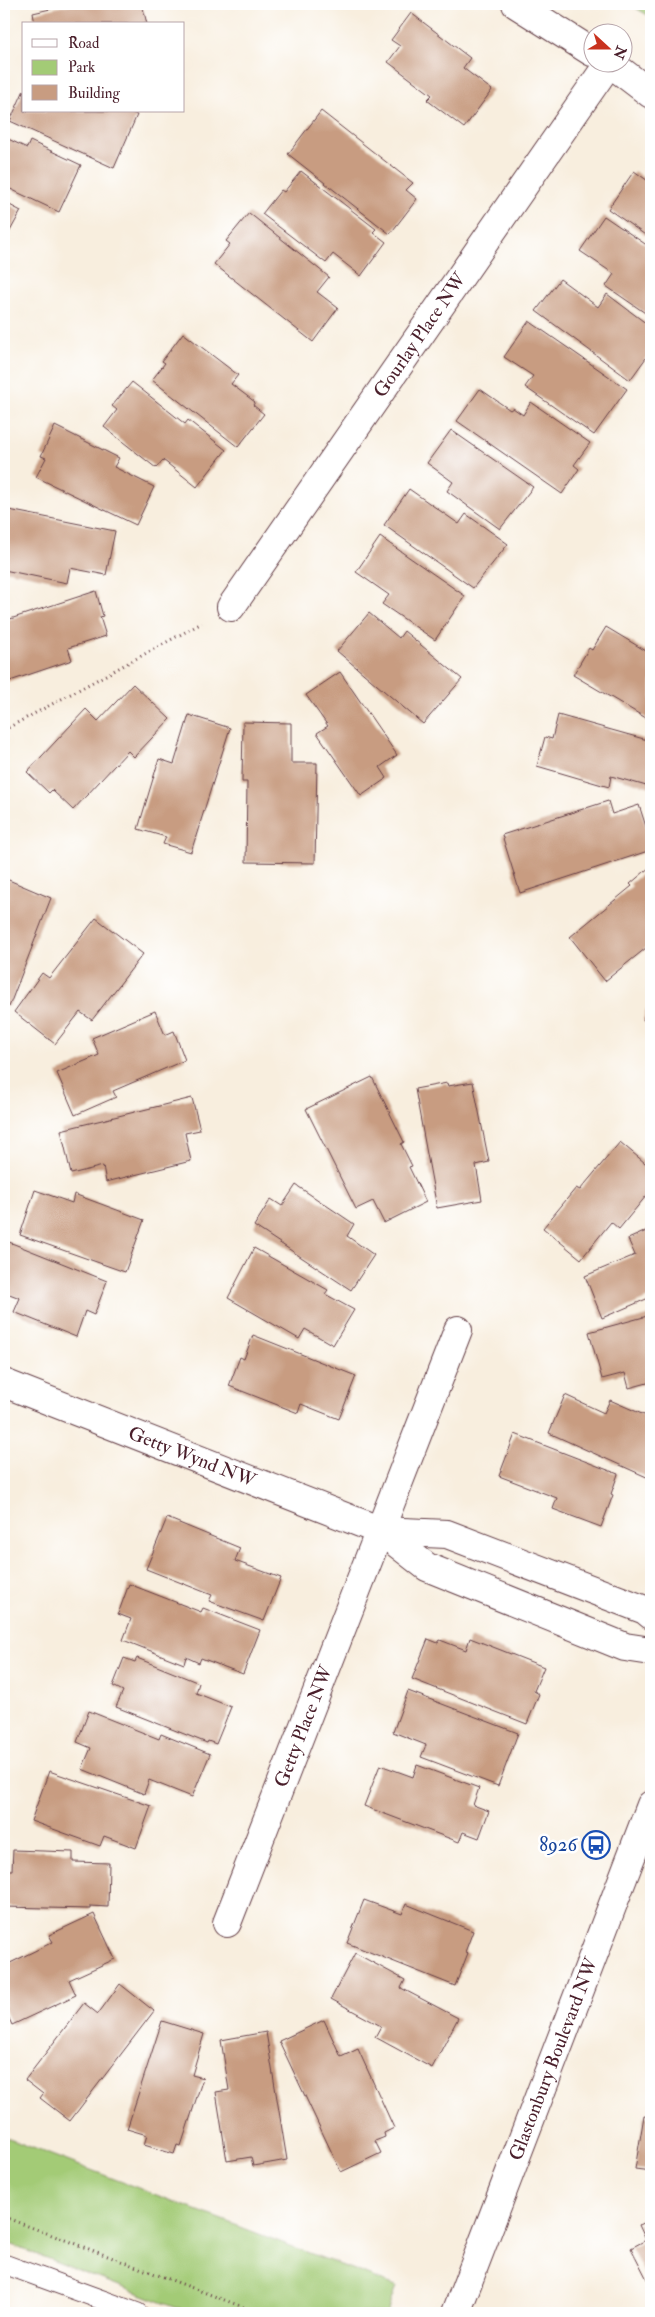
<svg xmlns="http://www.w3.org/2000/svg" width="655" height="2317" font-family="'IM FELL Double Pica',serif">
  <style>
    .green { fill: #a3cb76; stroke: #767550 }
    .building { fill: #c89c81 }
    .lines { fill: none; stroke-linecap: round; stroke-linejoin: round }
    .service-casing { stroke: #643e46; stroke-width: 21 }
    .minor-casing { stroke: #643e46; stroke-width: 30 }
    .tertiary-casing { stroke: #643e46; stroke-width: 30 }
    .path { stroke: #643e46; stroke-width: 3; stroke-dasharray: 1 4; stroke-linecap: butt }
    .service { stroke: #fff; stroke-width: 19 }
    .minor { stroke: #fff; stroke-width: 28 }
    .tertiary { stroke: #fff; stroke-width: 28 }
    .labels { text-anchor: middle; dominant-baseline: central; stroke-width: 5; stroke-linejoin: round; paint-order: stroke }
    .street-label { font-size: 19px; fill: #4a1f2b; stroke: #fff }
    .transit-label { font-size: 19px; fill: #164399; stroke: #fff; text-anchor: end }
  </style>
  <rect width="100%" height="100%" fill="#fff"/>
  <filter id="ink" filterUnits="userSpaceOnUse"><feTurbulence type="fractalNoise" baseFrequency=".02" numOctaves="2"/><feDisplacementMap in="SourceGraphic" scale="10" xChannelSelector="R" yChannelSelector="G"/><feConvolveMatrix kernelMatrix="1 2 1 2 8 2 1 2 1" color-interpolation-filters="sRGB"/></filter>
  <filter id="wash" filterUnits="userSpaceOnUse"><feTurbulence type="fractalNoise" baseFrequency=".0096" numOctaves="4" result="noise"/><feDisplacementMap in="SourceGraphic" scale="20" xChannelSelector="R" yChannelSelector="G"/><feGaussianBlur stdDeviation="1.12" result="paint"/><feColorMatrix in="noise" values="0 0 0 0 0 0 0 0 0 0 0 0 0 0 0 0 0 1.4 0 .05"/><feComposite in="paint" operator="in"/></filter>
  <g filter="url(#wash)">
    <rect width="100%" height="100%" fill="#f8eede"/>
    <!-- green -->
    <g class="green">
      <path d="M629,4H651V17Z"/>
      <path d="M4,2137L396,2286L387,2313H190L4,2242Z"/>
    </g>
    <g id="blocks">
      <!-- building -->
      <g class="building">
        <path d="M72,4H142L147,24H35L33,13Z"/>
        <path d="M411,13L470,58L463,68L492,90L464,128L427,100L432,95L388,62L400,46L391,40Z"/>
        <path d="M24,90V111H129L137,115L114,168L10,121Z"/>
        <path d="M321,111L413,183L406,190L417,199L390,234L288,154Z"/>
        <path d="M4,137L27,148L30,141L81,165L59,212L4,186Z"/>
        <path d="M301,171L376,229L373,232L386,242L361,276L333,254L326,263L262,214L281,190L284,192Z"/>
        <path d="M634,171L651,183V239L608,209Z"/>
        <path d="M4,202L21,211L4,242Z"/>
        <path d="M249,213L329,277L317,292L338,308L313,342L214,264L230,244L226,241Z"/>
        <path d="M604,216L651,248V317L606,286L614,274L580,251Z"/>
        <path d="M560,279L598,307L607,294L651,327V351L630,380L536,311Z"/>
        <path d="M529,321L627,389L594,435L525,387L533,376L504,357Z"/>
        <path d="M183,333L238,375L231,384L255,402L253,405L264,414L238,447L152,380L165,363L162,361Z"/>
        <path d="M132,382L185,424L188,420L226,450L197,487L163,460L156,468L104,427L117,410L112,406Z"/>
        <path d="M480,389L510,410L513,408L523,415L531,402L590,443L574,465L579,469L562,494L457,421Z"/>
        <path d="M55,426L119,458L114,467L154,487L136,525L36,477L46,458L41,456Z"/>
        <path d="M451,430L533,487L500,529L447,491L453,482L427,463Z"/>
        <path d="M409,489L459,524L466,514L508,544L473,588L384,525Z"/>
        <path d="M4,509L115,531L106,575L70,568L67,583L4,570Z"/>
        <path d="M380,537L465,596L435,640L382,604L389,595L356,572Z"/>
        <path d="M96,591L103,616L100,617L106,636L68,648L72,660L4,683V621Z"/>
        <path d="M369,613L399,638L404,631L462,679L423,724L337,651Z"/>
        <path d="M606,627L651,654V721L573,675L589,648L592,650Z"/>
        <path d="M340,672L397,755L380,767L387,778L361,796L317,733L328,726L306,695Z"/>
        <path d="M133,684L170,719L134,757L128,751L73,810L52,790L49,793L27,772L86,709L98,721Z"/>
        <path d="M189,715L230,728L191,852L163,844L166,837L138,829L159,759L174,764Z"/>
        <path d="M558,715L651,741L650,787L611,776L609,787L537,766L545,737L552,739Z"/>
        <path d="M243,722L291,723V763H317L315,863L246,862L247,782H242Z"/>
        <path d="M608,801L612,814L639,805L651,842V850L520,893L502,835Z"/>
        <path d="M651,866V944L605,981L570,937L632,886L630,884Z"/>
        <path d="M4,878L51,898L9,1007L4,1005Z"/>
        <path d="M96,918L143,954L92,1020L80,1012L55,1044L14,1012L42,973L49,978Z"/>
        <path d="M651,996V1023L643,1020Z"/>
        <path d="M155,1011L165,1035L174,1031L185,1060L113,1091L116,1097L75,1115L57,1073L99,1055L92,1038Z"/>
        <path d="M372,1077L404,1142L401,1144L412,1166L409,1167L426,1202L384,1223L373,1201L356,1209L306,1109Z"/>
        <path d="M473,1082L489,1162L476,1165L482,1200L437,1208L415,1089L447,1083L448,1086Z"/>
        <path d="M192,1098L200,1130L185,1133L191,1161L106,1182L103,1166L71,1174L61,1130Z"/>
        <path d="M620,1142L651,1168V1190L619,1229L611,1222L581,1259L543,1228L576,1188L580,1190Z"/>
        <path d="M296,1185L354,1224L347,1236L374,1255L351,1290L254,1226L271,1199L282,1206Z"/>
        <path d="M35,1190L72,1203L74,1194L144,1220L125,1272L20,1235Z"/>
        <path d="M651,1229V1290L648,1291L651,1297L602,1318L585,1276L635,1255L628,1239Z"/>
        <path d="M4,1240L107,1281L94,1315L85,1311L76,1337L14,1312L20,1298L4,1292Z"/>
        <path d="M254,1248L328,1290L325,1294L354,1310L333,1345L305,1329L299,1339L228,1298Z"/>
        <path d="M651,1315V1382L629,1388L625,1373L602,1379L589,1332Z"/>
        <path d="M253,1335L356,1376L339,1419L301,1404L298,1413L229,1386L240,1357L244,1359Z"/>
        <path d="M565,1395L604,1413L610,1400L651,1418V1479L549,1433Z"/>
        <path d="M515,1434L618,1474L611,1494L613,1495L601,1527L553,1509L557,1498L499,1476Z"/>
        <path d="M167,1518L240,1548L235,1561L281,1578L264,1621L209,1601L212,1595L146,1569Z"/>
        <path d="M129,1584L201,1612L203,1608L260,1630L243,1674L201,1658L199,1663L186,1657L184,1664L123,1640L131,1619L118,1614Z"/>
        <path d="M470,1638L544,1667L534,1691L539,1694L527,1724L412,1679L428,1639L438,1643L440,1640L466,1650Z"/>
        <path d="M124,1658L135,1662L137,1658L199,1683L196,1693L231,1707L216,1744L208,1741L207,1743L116,1707L123,1691L113,1686Z"/>
        <path d="M408,1691L518,1733L498,1786L421,1757L426,1745L393,1732Z"/>
        <path d="M89,1711L159,1739L161,1734L210,1754L192,1797L149,1780L144,1794L82,1769L91,1748L77,1742Z"/>
        <path d="M380,1765L413,1777L417,1765L479,1788L473,1805L489,1811L479,1838L463,1832L459,1842L364,1806Z"/>
        <path d="M49,1771L151,1806L136,1848L104,1836L100,1846L31,1821Z"/>
        <path d="M13,1850L73,1852V1862L109,1863L108,1907L90,1906V1909L4,1907V1870H12Z"/>
        <path d="M364,1900L402,1914L406,1904L473,1931L465,1952L468,1953L455,1986L347,1943Z"/>
        <path d="M94,1914L115,1959L69,1980L76,1995L12,2025L4,2008V1966L53,1942L49,1935Z"/>
        <path d="M355,1953L405,1980L401,1988L458,2018L432,2068L375,2037L381,2026L331,1999Z"/>
        <path d="M120,1984L154,2011L70,2121L40,2098L43,2094L25,2080L84,2003L98,2014Z"/>
        <path d="M324,2020L341,2057L358,2049L394,2128L384,2133L385,2137L375,2141L381,2153L341,2172L279,2041Z"/>
        <path d="M162,2021L204,2034L192,2075L203,2078L181,2146L177,2145L174,2154L144,2145L147,2135L127,2129Z"/>
        <path d="M266,2032L287,2160L253,2166L251,2157L227,2161L216,2092L229,2090L221,2040Z"/>
        <path d="M644,2116L651,2117V2171L635,2169Z"/>
        <path d="M651,2218V2287L631,2248L646,2240L639,2225Z"/>
      </g>
    </g>
  </g>
  <g filter="url(#ink)">
    <use href="#blocks" fill-opacity="0" stroke="#643e46" stroke-width="1"/>
    <g class="lines">
      <defs>
        <path id="service" d="M4,2264L138,2313"/>
        <g id="minor">
          <path id="s1" d="M231,607L609,63"/>
          <path id="s2" d="M4,1383L381,1531L427,1567L625,1647L651,1651"/>
          <path d="M381,1531L447,1534L645,1610L651,1615"/>
          <path id="s3" d="M227,1923L458,1330"/>
        </g>
        <g id="tertiary">
          <path d="M516,4L592,52"/>
          <path d="M609,62L651,94"/>
          <path id="s4" d="M456,2313L651,1805"/>
        </g>
      </defs>
      <!-- service casing -->
      <use href="#service" class="service-casing"/>
      <!-- minor casing -->
      <use href="#minor" class="minor-casing"/>
      <!-- tertiary casing -->
      <use href="#tertiary" class="tertiary-casing"/>
      <!-- path -->
      <g class="path">
        <path d="M4,730L202,623"/>
        <path d="M4,2217L259,2313"/>
      </g>
      <!-- service -->
      <use href="#service" class="service"/>
      <!-- minor -->
      <use href="#minor" class="minor"/>
      <!-- tertiary -->
      <use href="#tertiary" class="tertiary"/>
    </g>
  </g>
  <!-- icons -->
  <defs>
    <symbol id="bus-ring" viewBox="-11 -11 22 22"><circle r="9.5" fill="#fff" stroke="#1a4fb4" stroke-width="1.5"/><path d="M-5-6H5V4H4V6H2V4H-2V6H-4V4H-5ZM-3.5-4V0h7V-4ZM-3.5 1.2v1.5H-2V1.2ZM2 1.2v1.5H3.5V1.2Z" fill="#1a4fb4"/></symbol>
  </defs>
  <g fill-rule="evenodd">
    <use href="#bus-ring" x="580" y="1829" width="32" height="32"/>
  </g>
  <g class="labels">
    <!-- street labels -->
    <g class="street-label">
      <text stroke="none"><textPath href="#s1" startOffset="331">Gourlay Place NW</textPath></text>
      <text stroke="none"><textPath href="#s2" startOffset="202">Getty Wynd NW</textPath></text>
      <text stroke="none"><textPath href="#s3" startOffset="211">Getty Place NW</textPath></text>
      <text stroke="none"><textPath href="#s4" startOffset="272">Glastonbury Boulevard NW</textPath></text>
    </g>
    <!-- transit labels -->
    <g class="transit-label">
      <text x="577" y="1845">8926</text>
    </g>
  </g>
  <!-- margin -->
  <rect width="655" height="2317" fill="none" stroke="#fff" stroke-width="20"/>
  <!-- legend -->
  <rect x="22" y="22" width="162" height="90" fill="#ffffff" stroke="#b7a5aa"/>
  <rect x="32" y="39" width="25" height="8" fill="#ffffff" stroke="#b7a5aa"/>
  <text x="68" y="48" font-size="15" fill="#4a1f2b">Road</text>
  <rect x="32" y="60" width="25" height="15" fill="#a3cb76" stroke="#b7a5aa"/>
  <text x="68" y="72" font-size="15" fill="#4a1f2b">Park</text>
  <rect x="32" y="85" width="25" height="15" fill="#c89c81" stroke="#b7a5aa"/>
  <text x="68" y="98" font-size="15" fill="#4a1f2b">Building</text>
  <!-- north arrow -->
  <g transform="translate(608 48) rotate(111)"><circle r="24" fill="#ffffff" stroke="#b7a5aa"/>
  <path d="M0-4L9 19L0 12L-9 19Z" fill="#c8321e"/>
  <text y="-8" font-size="14" font-weight="bold" text-anchor="middle" fill="#4a1f2b">N</text>
  </g>
</svg>
